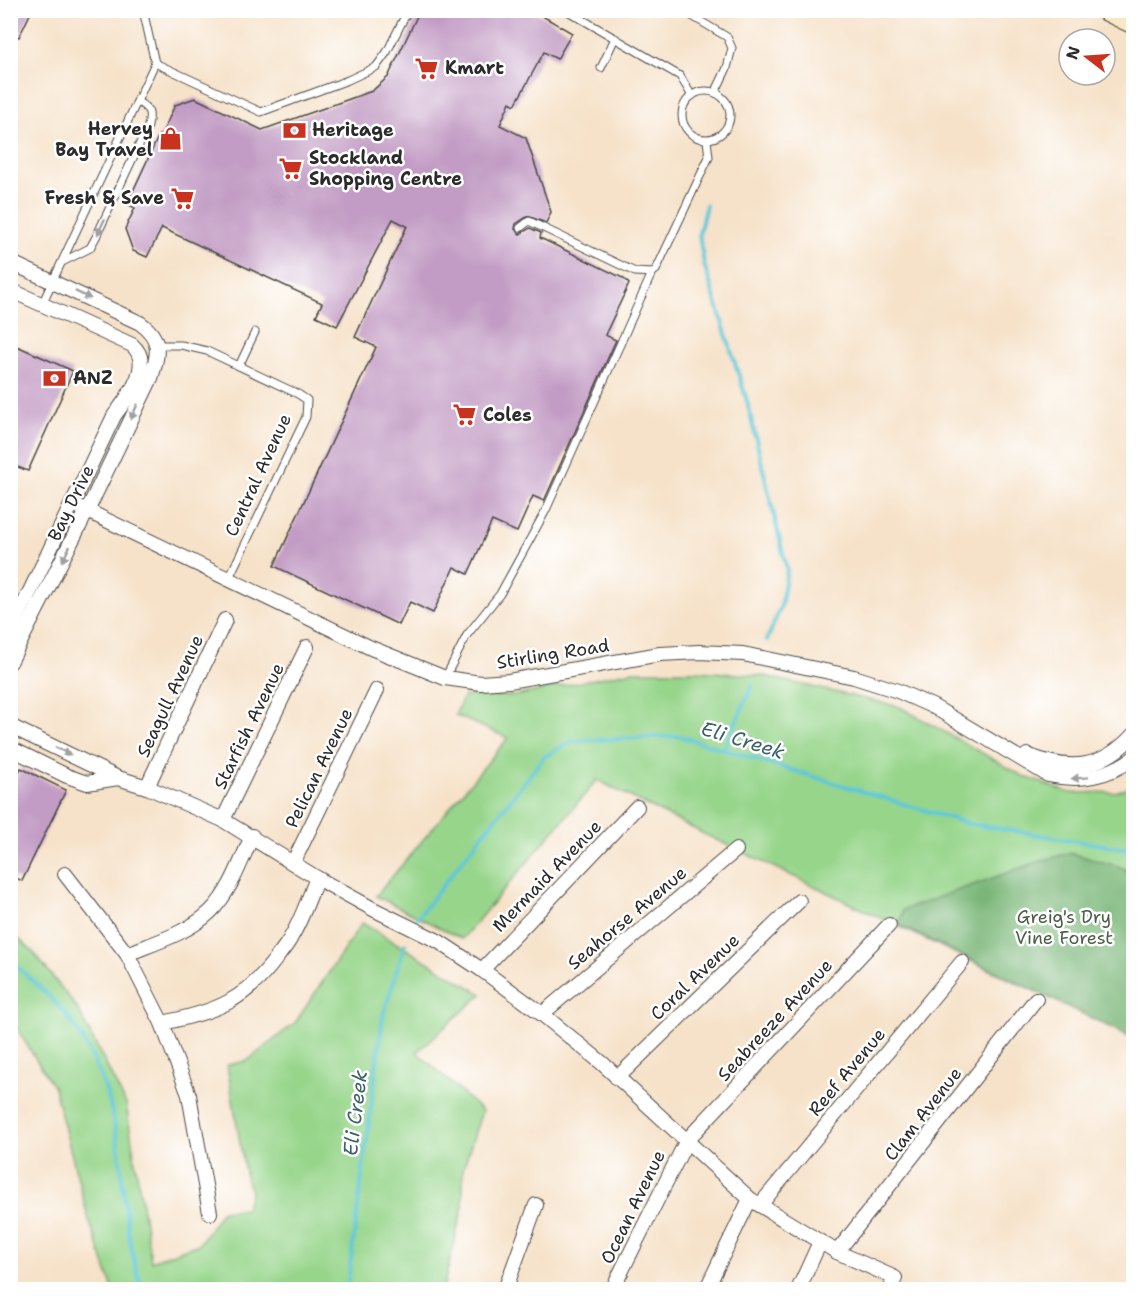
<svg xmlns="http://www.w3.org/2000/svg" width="1144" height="1300" font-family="'Shantell Sans',sans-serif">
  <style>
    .green { fill: #97d58b; stroke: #61805b; stroke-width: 1.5 }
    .forest { fill: #79b677; stroke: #527051; stroke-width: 1.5 }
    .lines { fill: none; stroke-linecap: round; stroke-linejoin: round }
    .stream { stroke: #5dc7d7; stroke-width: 4 }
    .building { fill: #c29cc4 }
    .service-casing { stroke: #494643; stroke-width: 9 }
    .minor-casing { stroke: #494643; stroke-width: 16 }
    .secondary-casing { stroke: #494643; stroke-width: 22 }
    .service { stroke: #fff; stroke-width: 7 }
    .minor { stroke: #fff; stroke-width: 14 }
    .secondary { stroke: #f8e8c3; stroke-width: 20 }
    .oneway { fill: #a0a0a0 }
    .labels { text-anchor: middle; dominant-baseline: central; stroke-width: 5; stroke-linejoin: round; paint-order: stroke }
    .poi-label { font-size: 18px; font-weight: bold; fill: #2b2b2b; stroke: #fff; text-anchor: start }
    .street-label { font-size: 18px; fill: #2b2b2b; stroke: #fff }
    .park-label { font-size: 18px; fill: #4b5e48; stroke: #fff }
    .water-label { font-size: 20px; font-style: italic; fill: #3c6267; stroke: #fff }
  </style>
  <rect width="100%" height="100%" fill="#fff"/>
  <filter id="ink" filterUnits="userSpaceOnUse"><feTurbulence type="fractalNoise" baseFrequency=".0167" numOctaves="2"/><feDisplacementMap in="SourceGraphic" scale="12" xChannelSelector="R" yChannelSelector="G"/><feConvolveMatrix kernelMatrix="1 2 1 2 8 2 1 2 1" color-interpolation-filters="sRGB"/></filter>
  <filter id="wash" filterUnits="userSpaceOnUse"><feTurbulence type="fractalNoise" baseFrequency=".008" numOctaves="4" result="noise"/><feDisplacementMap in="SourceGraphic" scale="24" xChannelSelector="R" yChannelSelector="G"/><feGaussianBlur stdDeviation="1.35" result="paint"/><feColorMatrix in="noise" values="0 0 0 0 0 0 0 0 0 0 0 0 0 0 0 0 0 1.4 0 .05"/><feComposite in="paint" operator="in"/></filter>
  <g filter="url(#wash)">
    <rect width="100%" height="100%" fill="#f6e2c9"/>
    <!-- green -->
    <g class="green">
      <path d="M632,671H699L764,676L900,707L1023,776L1070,793L1115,792L1133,786V1038L702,833L597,780L462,939L376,896L508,738L455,715L464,696H515Z"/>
      <path d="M362,923L482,994L417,1052L482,1111L463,1169V1206L443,1289H113L88,1217L54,1088L11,1019V932L34,953L77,1008L126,1104L151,1261L199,1244L222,1211L245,1209L251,1191L246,1179L227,1065L247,1061L295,1023Z"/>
    </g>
    <!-- forest -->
    <path class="forest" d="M1069,853L1118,866L1133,873V1038L899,925L903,910L1040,861Z"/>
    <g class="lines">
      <!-- stream -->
      <g class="stream">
        <path d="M706,205L699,234L704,264L747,401L787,570L781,606L767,640"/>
        <path d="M724,749L752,686"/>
        <path d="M417,918L544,757L572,741L679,736L970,824L1134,850"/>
        <path d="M10,960C29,978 50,995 66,1015C91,1046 110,1092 116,1132C125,1185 124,1239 143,1290"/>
        <path d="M347,1290L383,1016L405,944"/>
      </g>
    </g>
    <g id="blocks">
      <!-- building -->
      <g class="building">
        <path d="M10,10H32L19,37L10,33Z"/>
        <path d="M420,10H532L572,33L557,59L544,52L515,105L510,102L500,125L526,138L551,212L546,223L528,216L516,224L515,229L520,234L530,228L541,233L540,238L623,278L629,284L605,335L616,340L544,501L533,496L517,532L492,521L468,574L454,567L433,613L410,602L399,625L274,566L376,347L355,337L407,226L393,219L337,326L316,316L322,303L162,228L147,257L133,251L125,229L135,208L127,204L159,135L161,136L175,105L195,98L262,130L372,91L388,77Z"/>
        <path d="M10,343L73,371L28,471L10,464Z"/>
        <path d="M21,768L66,790L22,881L10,875V791Z"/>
      </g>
    </g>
  </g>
  <g filter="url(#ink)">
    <use href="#blocks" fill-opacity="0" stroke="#494643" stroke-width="1.5"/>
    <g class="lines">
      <defs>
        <g id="service">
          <path d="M566,10L680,76L692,96"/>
          <path d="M682,10L727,37L732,48L727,68L715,93"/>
          <path d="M155,63L261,112L348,80L376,67L387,52L408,10"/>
          <path d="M601,68L615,38"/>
          <circle cx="706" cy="115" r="24"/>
          <path d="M520,228L529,221L635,272L652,273"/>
          <path d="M62,262L90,248L96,237L148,126C151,113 150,109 138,102"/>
          <path d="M42,304L155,63L143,10"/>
          <path d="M157,345H181L207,351L298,394L307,400L306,417L228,580"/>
          <path d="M239,366L255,332"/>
          <path d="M445,678L467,635L500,594L546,510L652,273L656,270L709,157L707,140"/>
        </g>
        <g id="minor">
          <path d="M10,262L140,323C163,339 158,355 151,378L92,501L10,662"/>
          <path d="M10,290L132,345C155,364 127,398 114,416L10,633"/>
          <path d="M73,504L371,648L445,678L481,683L509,681L660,654L699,652L743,654L854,677L898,691L934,707L1048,775C1080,782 1107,777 1134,758"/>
          <path d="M10,726L118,778L147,787L223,820L317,878L373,909L438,941L482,970L542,1014L602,1063L750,1199L837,1252L895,1278L890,1290"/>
          <path d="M10,748L67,776L87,783L118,778"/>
          <path d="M1027,755C1069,772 1102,770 1134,734"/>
          <path d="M147,787L225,620"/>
          <path d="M223,820L307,647"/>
          <path d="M293,863L377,690"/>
          <path d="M65,874L127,954L162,1023L189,1095L210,1213"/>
          <path d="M127,954C154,943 188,933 210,912C230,893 241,861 252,836"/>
          <path d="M482,970L637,807"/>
          <path d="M542,1014L736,850"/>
          <path d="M162,1023C216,1012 245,1001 278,956C282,950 288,944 291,937C302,919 309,897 317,878"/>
          <path d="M617,1078L799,901"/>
          <path d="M760,1205L962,962"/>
          <path d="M837,1252L1036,999"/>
          <path d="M505,1290L536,1205"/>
          <path d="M612,1290L687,1140L889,925"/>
          <path d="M706,1290L750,1199"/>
          <path d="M798,1290L820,1242"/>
        </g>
        <path id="secondary" d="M1105,10L1134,24"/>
      </defs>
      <!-- service casing -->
      <use href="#service" class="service-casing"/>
      <!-- minor casing -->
      <use href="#minor" class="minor-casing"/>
      <!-- secondary casing -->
      <use href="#secondary" class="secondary-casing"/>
      <!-- service -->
      <use href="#service" class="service"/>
      <!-- minor -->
      <use href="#minor" class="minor"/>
      <!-- secondary -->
      <use href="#secondary" class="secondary"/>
    </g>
    <!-- one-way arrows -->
    <defs><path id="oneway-solid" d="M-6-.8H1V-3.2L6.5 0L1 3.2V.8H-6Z" transform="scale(1.5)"/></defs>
    <g class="oneway">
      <use href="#oneway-solid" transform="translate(101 227) rotate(115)"/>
      <use href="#oneway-solid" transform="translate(83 295) rotate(25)"/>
      <use href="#oneway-solid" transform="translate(134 412) rotate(115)"/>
      <use href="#oneway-solid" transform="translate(66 554) rotate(116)"/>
      <use href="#oneway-solid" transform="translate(63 751) rotate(26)"/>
      <use href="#oneway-solid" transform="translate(1080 778) rotate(176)"/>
    </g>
  </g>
  <!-- icons -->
  <defs>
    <symbol id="supermarket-bare" viewBox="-9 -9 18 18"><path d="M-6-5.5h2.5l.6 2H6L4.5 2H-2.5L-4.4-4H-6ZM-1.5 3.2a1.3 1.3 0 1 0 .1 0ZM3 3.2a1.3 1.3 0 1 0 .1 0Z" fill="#c8321e" stroke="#fff" stroke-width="2.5" paint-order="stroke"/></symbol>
    <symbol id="bank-bare" viewBox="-9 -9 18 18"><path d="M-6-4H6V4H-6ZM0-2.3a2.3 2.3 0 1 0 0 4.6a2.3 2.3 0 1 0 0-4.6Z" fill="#c8321e" stroke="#fff" stroke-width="2.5" paint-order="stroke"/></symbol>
    <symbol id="shop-bare" viewBox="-9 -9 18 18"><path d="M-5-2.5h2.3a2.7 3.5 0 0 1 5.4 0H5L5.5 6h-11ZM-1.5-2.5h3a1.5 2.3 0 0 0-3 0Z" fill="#c8321e" stroke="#fff" stroke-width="2.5" paint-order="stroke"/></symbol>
  </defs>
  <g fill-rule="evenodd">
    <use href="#supermarket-bare" x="410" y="52" width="33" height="33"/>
    <use href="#bank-bare" x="278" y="114" width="33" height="33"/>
    <use href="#shop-bare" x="154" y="122" width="33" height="33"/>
    <use href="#supermarket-bare" x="274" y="152" width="33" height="33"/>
    <use href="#supermarket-bare" x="166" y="182" width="33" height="33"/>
    <use href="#bank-bare" x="38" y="362" width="33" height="33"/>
    <use href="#supermarket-bare" x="448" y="398" width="33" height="33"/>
  </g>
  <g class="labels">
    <!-- poi labels -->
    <g class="poi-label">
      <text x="445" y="68">Kmart</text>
      <text x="153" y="129" text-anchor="end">Hervey<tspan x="153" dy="21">Bay Travel</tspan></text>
      <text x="312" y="130">Heritage</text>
      <text x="309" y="158">Stockland<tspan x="309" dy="21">Shopping Centre</tspan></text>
      <text x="164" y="198" text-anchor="end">Fresh &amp; Save</text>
      <text x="73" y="378">ANZ</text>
      <text x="483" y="415">Coles</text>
    </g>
    <!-- street labels -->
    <g class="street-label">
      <text transform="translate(258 475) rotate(-65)">Central Avenue</text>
      <text transform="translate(71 503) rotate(-64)">Bay Drive</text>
      <text transform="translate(553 654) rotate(-9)">Stirling Road</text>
      <text transform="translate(170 696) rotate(-65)">Seagull Avenue</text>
      <text transform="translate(249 726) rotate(-64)">Starfish Avenue</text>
      <text transform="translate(319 768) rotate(-64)">Pelican Avenue</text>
      <text transform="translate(547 876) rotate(-46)">Mermaid Avenue</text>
      <text transform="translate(627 918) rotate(-40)">Seahorse Avenue</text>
      <text transform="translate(695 977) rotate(-44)">Coral Avenue</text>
      <text transform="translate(775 1020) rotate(-47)">Seabreeze Avenue</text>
      <text transform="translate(847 1072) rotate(-50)">Reef Avenue</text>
      <text transform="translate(923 1114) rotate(-52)">Clam Avenue</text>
      <text transform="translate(633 1207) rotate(-64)">Ocean Avenue</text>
    </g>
    <!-- park labels -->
    <g class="park-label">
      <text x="1064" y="917">Greig's Dry<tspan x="1064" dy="21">Vine Forest</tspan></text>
    </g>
    <!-- water labels -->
    <g class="water-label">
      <text transform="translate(743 740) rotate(17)">Eli Creek</text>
      <text transform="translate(355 1113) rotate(-83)">Eli Creek</text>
    </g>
  </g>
  <!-- margin -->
  <rect width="1144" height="1300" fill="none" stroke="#fff" stroke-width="36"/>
  <!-- north arrow -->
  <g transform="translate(1087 57) rotate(287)"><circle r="28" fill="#ffffff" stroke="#aaaaaa" stroke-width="1.5"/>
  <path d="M0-4.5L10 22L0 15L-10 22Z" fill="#c8321e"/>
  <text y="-9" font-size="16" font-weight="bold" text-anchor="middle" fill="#2b2b2b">N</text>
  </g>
</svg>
